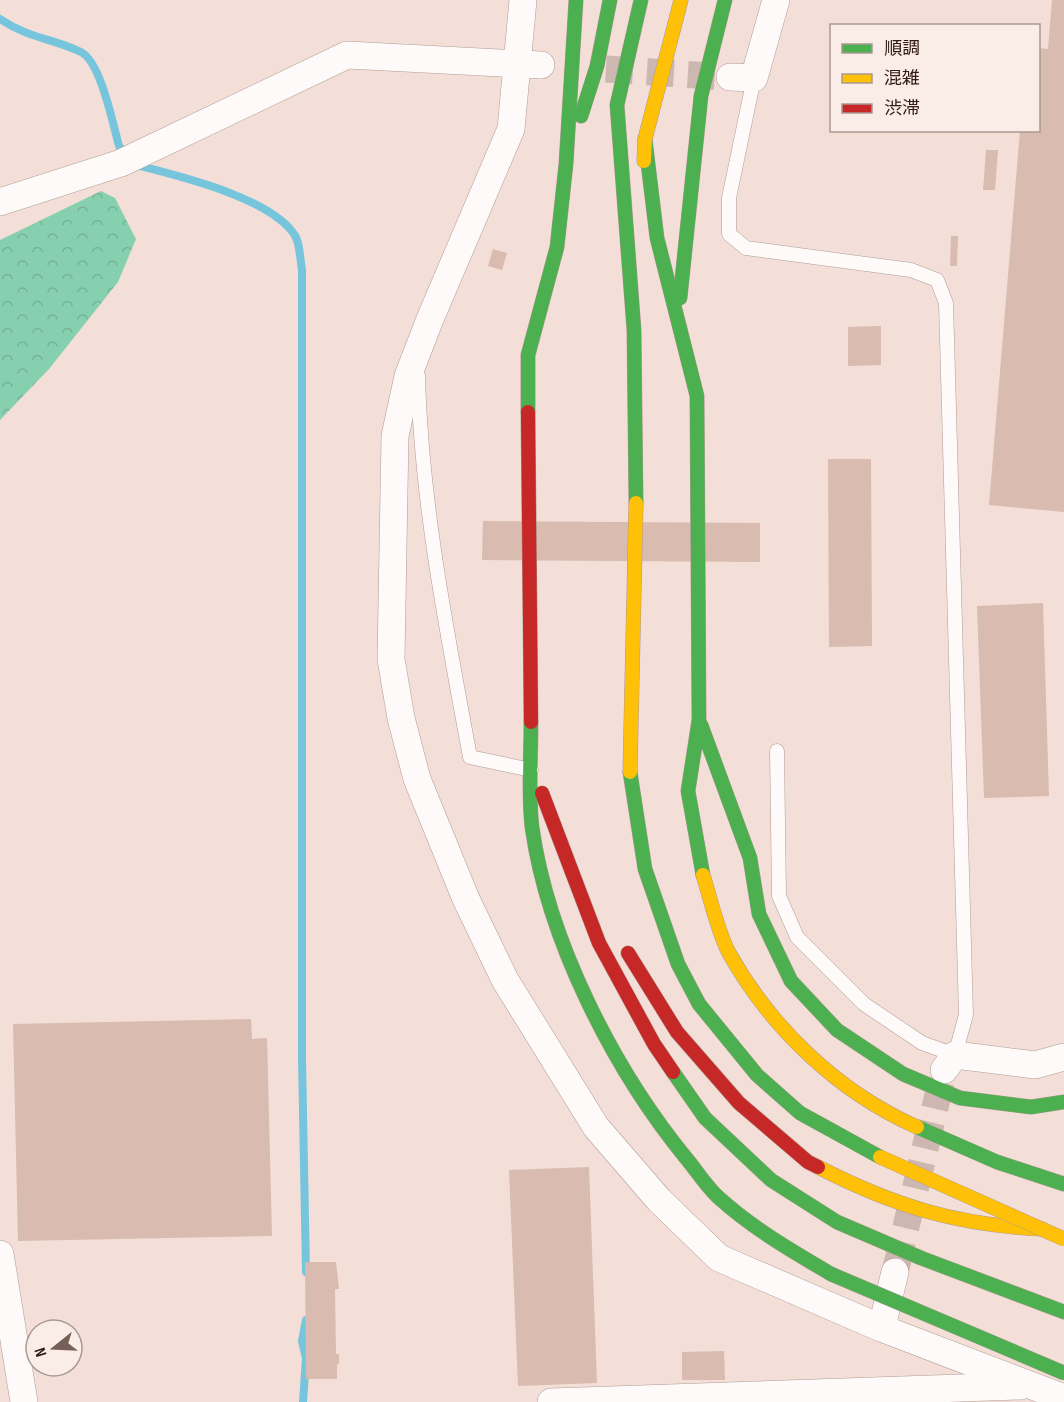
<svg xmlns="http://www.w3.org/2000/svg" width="1064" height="1402" font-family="'Sofia Sans Condensed','Noto Sans JP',sans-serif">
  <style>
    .forest { fill: url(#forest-crowns) }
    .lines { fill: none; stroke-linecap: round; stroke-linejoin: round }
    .stream { stroke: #77c5dd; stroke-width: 8 }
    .building { fill: #d9bbaf }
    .street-tunnel { stroke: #ccb8b0; stroke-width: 27; stroke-dasharray: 27 14; stroke-linecap: butt }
    .lane-casing { stroke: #b09c95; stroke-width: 15 }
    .street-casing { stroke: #b09c95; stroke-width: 28 }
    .fast-casing { stroke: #ae9a91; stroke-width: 15 }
    .slow-casing { stroke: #ae9a91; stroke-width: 15 }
    .jam-casing { stroke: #ae9a91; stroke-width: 15 }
    .lane { stroke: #fdfaf9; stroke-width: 14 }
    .street { stroke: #fdfaf9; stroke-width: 27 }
    .fast { stroke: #4caf50; stroke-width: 14 }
    .slow { stroke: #ffc107; stroke-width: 14 }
    .jam { stroke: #c62828; stroke-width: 14 }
    .fast-bridge-casing { stroke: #ae9a91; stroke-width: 15; stroke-linecap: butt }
    .slow-bridge-casing { stroke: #ae9a91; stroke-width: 15; stroke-linecap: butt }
    .fast-bridge { stroke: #4caf50; stroke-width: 14 }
    .slow-bridge { stroke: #ffc107; stroke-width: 14 }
  </style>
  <defs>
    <pattern id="forest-crowns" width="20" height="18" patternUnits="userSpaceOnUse" patternTransform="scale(1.5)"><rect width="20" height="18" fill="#87d0af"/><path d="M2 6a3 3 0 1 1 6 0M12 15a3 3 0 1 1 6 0" fill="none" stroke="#75b296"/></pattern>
  </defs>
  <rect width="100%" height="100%" fill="#f3dfd7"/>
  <!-- forest -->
  <path class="forest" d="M101,191L115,198L136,239L118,282L49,369L0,420V240Z"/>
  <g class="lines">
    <!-- stream -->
    <g class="stream">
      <path d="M0,19C30,39 52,38 81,52C101,62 113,125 119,146L126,155"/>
      <path d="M136,165C179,176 268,197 294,234C300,242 300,259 302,270V1058L306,1272"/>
      <path d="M303,1402L306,1358L302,1341L306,1320"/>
    </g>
  </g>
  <!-- building -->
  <g class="building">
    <path d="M1052,0H1064V512L989,505L1020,130H1038V48L1048,49Z"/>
    <path d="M986,150H998L995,190H983Z"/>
    <path d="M951,236H958L957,266H950Z"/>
    <path d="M493,249L507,253L502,270L488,266Z"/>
    <path d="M881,326V365L848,366V327Z"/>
    <path d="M828,459H871L872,646L829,647Z"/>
    <path d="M483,521L760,523V562L482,560Z"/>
    <path d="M1043,603L1049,796L984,798L977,606Z"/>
    <path d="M251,1019L252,1039L267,1038L272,1236L18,1241L13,1024Z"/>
    <path d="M589,1167L597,1383L518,1386L509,1170Z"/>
    <path d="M305,1262H336L339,1289H335L336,1354H339V1364H337V1379H306Z"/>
    <path d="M724,1351L725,1380H682V1352Z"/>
  </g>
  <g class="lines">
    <!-- street-tunnel -->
    <g class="street-tunnel">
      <path d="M606,69L726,77"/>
      <path d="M896,1268L944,1070"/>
    </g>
    <defs>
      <g id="lane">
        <path d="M754,78L729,198V234L746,248L911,270L937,280L946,303L966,1015L955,1055L922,1043L864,1004L797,937L779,896L777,751"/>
        <path d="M418,375C421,502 447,632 470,757L531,770"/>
      </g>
      <g id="street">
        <path d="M523,0L511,129L430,319L408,376L395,436L391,659L401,718L417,779L466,899L505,980L596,1127L659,1200L719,1258L881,1328L1064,1398"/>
        <path d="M730,77L754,78L776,0"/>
        <path d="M0,202L121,163L347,55L541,65"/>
        <path d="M944,1070L955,1055L1035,1065L1064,1057"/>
        <path d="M0,1254L24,1402"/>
        <path d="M884,1318L895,1272"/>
        <path d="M551,1402L1021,1386"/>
      </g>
      <g id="fast">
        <path d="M581,116L597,66L610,0"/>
        <path d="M645,139L657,238L697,396L699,720L688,791L703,875"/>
        <path d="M680,298L701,96L725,0"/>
        <path d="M528,412V355L557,247L566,164L576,0"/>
        <path d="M636,503L634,330L617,105L641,0"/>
        <path d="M531,722C531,757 528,794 532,827C548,941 614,1070 686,1158C697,1171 706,1186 718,1197C752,1228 792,1251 831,1274"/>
        <path d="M701,725L750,858L759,914L791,981L837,1030L903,1074L960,1098L1031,1107L1064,1102"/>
        <path d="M630,772L645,869L678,964L699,1004L757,1075L800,1113L880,1157"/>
        <path d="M673,1072L705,1118L771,1180L837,1222L921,1258L1064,1312"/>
        <path d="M917,1127L997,1162L1064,1184"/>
      </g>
      <g id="slow">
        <path d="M644,161L645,139L681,0"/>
        <path d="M630,772L636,503"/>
        <path d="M703,875C711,900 717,930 729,953C771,1028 838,1092 917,1127"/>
        <path d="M818,1167C894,1206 956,1225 1042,1229"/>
      </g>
      <g id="jam">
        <path d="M528,412L531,722"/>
        <path d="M542,793L599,943L654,1044L673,1072"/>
        <path d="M628,953L677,1032L739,1103L808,1162L818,1167"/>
      </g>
    </defs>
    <!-- lane casing -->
    <use href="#lane" class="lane-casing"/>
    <!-- street casing -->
    <use href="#street" class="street-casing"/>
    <!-- fast casing -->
    <use href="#fast" class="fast-casing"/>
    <!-- slow casing -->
    <use href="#slow" class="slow-casing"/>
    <!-- jam casing -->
    <use href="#jam" class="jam-casing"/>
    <!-- lane -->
    <use href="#lane" class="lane"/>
    <!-- street -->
    <use href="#street" class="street"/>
    <!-- fast -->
    <use href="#fast" class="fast"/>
    <!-- slow -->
    <use href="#slow" class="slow"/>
    <!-- jam -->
    <use href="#jam" class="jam"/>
    <defs>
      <path id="fast-bridge" d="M831,1274L1064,1373"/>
      <path id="slow-bridge" d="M880,1157L1064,1239"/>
    </defs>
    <!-- fast-bridge casing -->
    <use href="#fast-bridge" class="fast-bridge-casing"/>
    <!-- slow-bridge casing -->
    <use href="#slow-bridge" class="slow-bridge-casing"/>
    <!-- fast-bridge -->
    <use href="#fast-bridge" class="fast-bridge"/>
    <!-- slow-bridge -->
    <use href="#slow-bridge" class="slow-bridge"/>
  </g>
  <!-- legend -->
  <rect x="830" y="24" width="210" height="108" fill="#faede8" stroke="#aa9992" stroke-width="1.5"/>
  <rect x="842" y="44" width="30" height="9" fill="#4caf50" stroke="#aa9992" stroke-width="1.5"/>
  <text x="884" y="54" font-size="18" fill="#311b12">順調</text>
  <rect x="842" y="74" width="30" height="9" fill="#ffc107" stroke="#aa9992" stroke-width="1.5"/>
  <text x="884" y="84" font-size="18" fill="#311b12">混雑</text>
  <rect x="842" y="104" width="30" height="9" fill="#c62828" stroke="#aa9992" stroke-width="1.5"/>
  <text x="884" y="114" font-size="18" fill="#311b12">渋滞</text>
  <!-- north arrow -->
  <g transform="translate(54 1348) rotate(252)"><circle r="28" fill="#faede8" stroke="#aa9992" stroke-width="1.5"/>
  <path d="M0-4.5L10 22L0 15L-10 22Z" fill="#756057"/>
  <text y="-9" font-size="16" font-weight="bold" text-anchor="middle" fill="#311b12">N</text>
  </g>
</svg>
